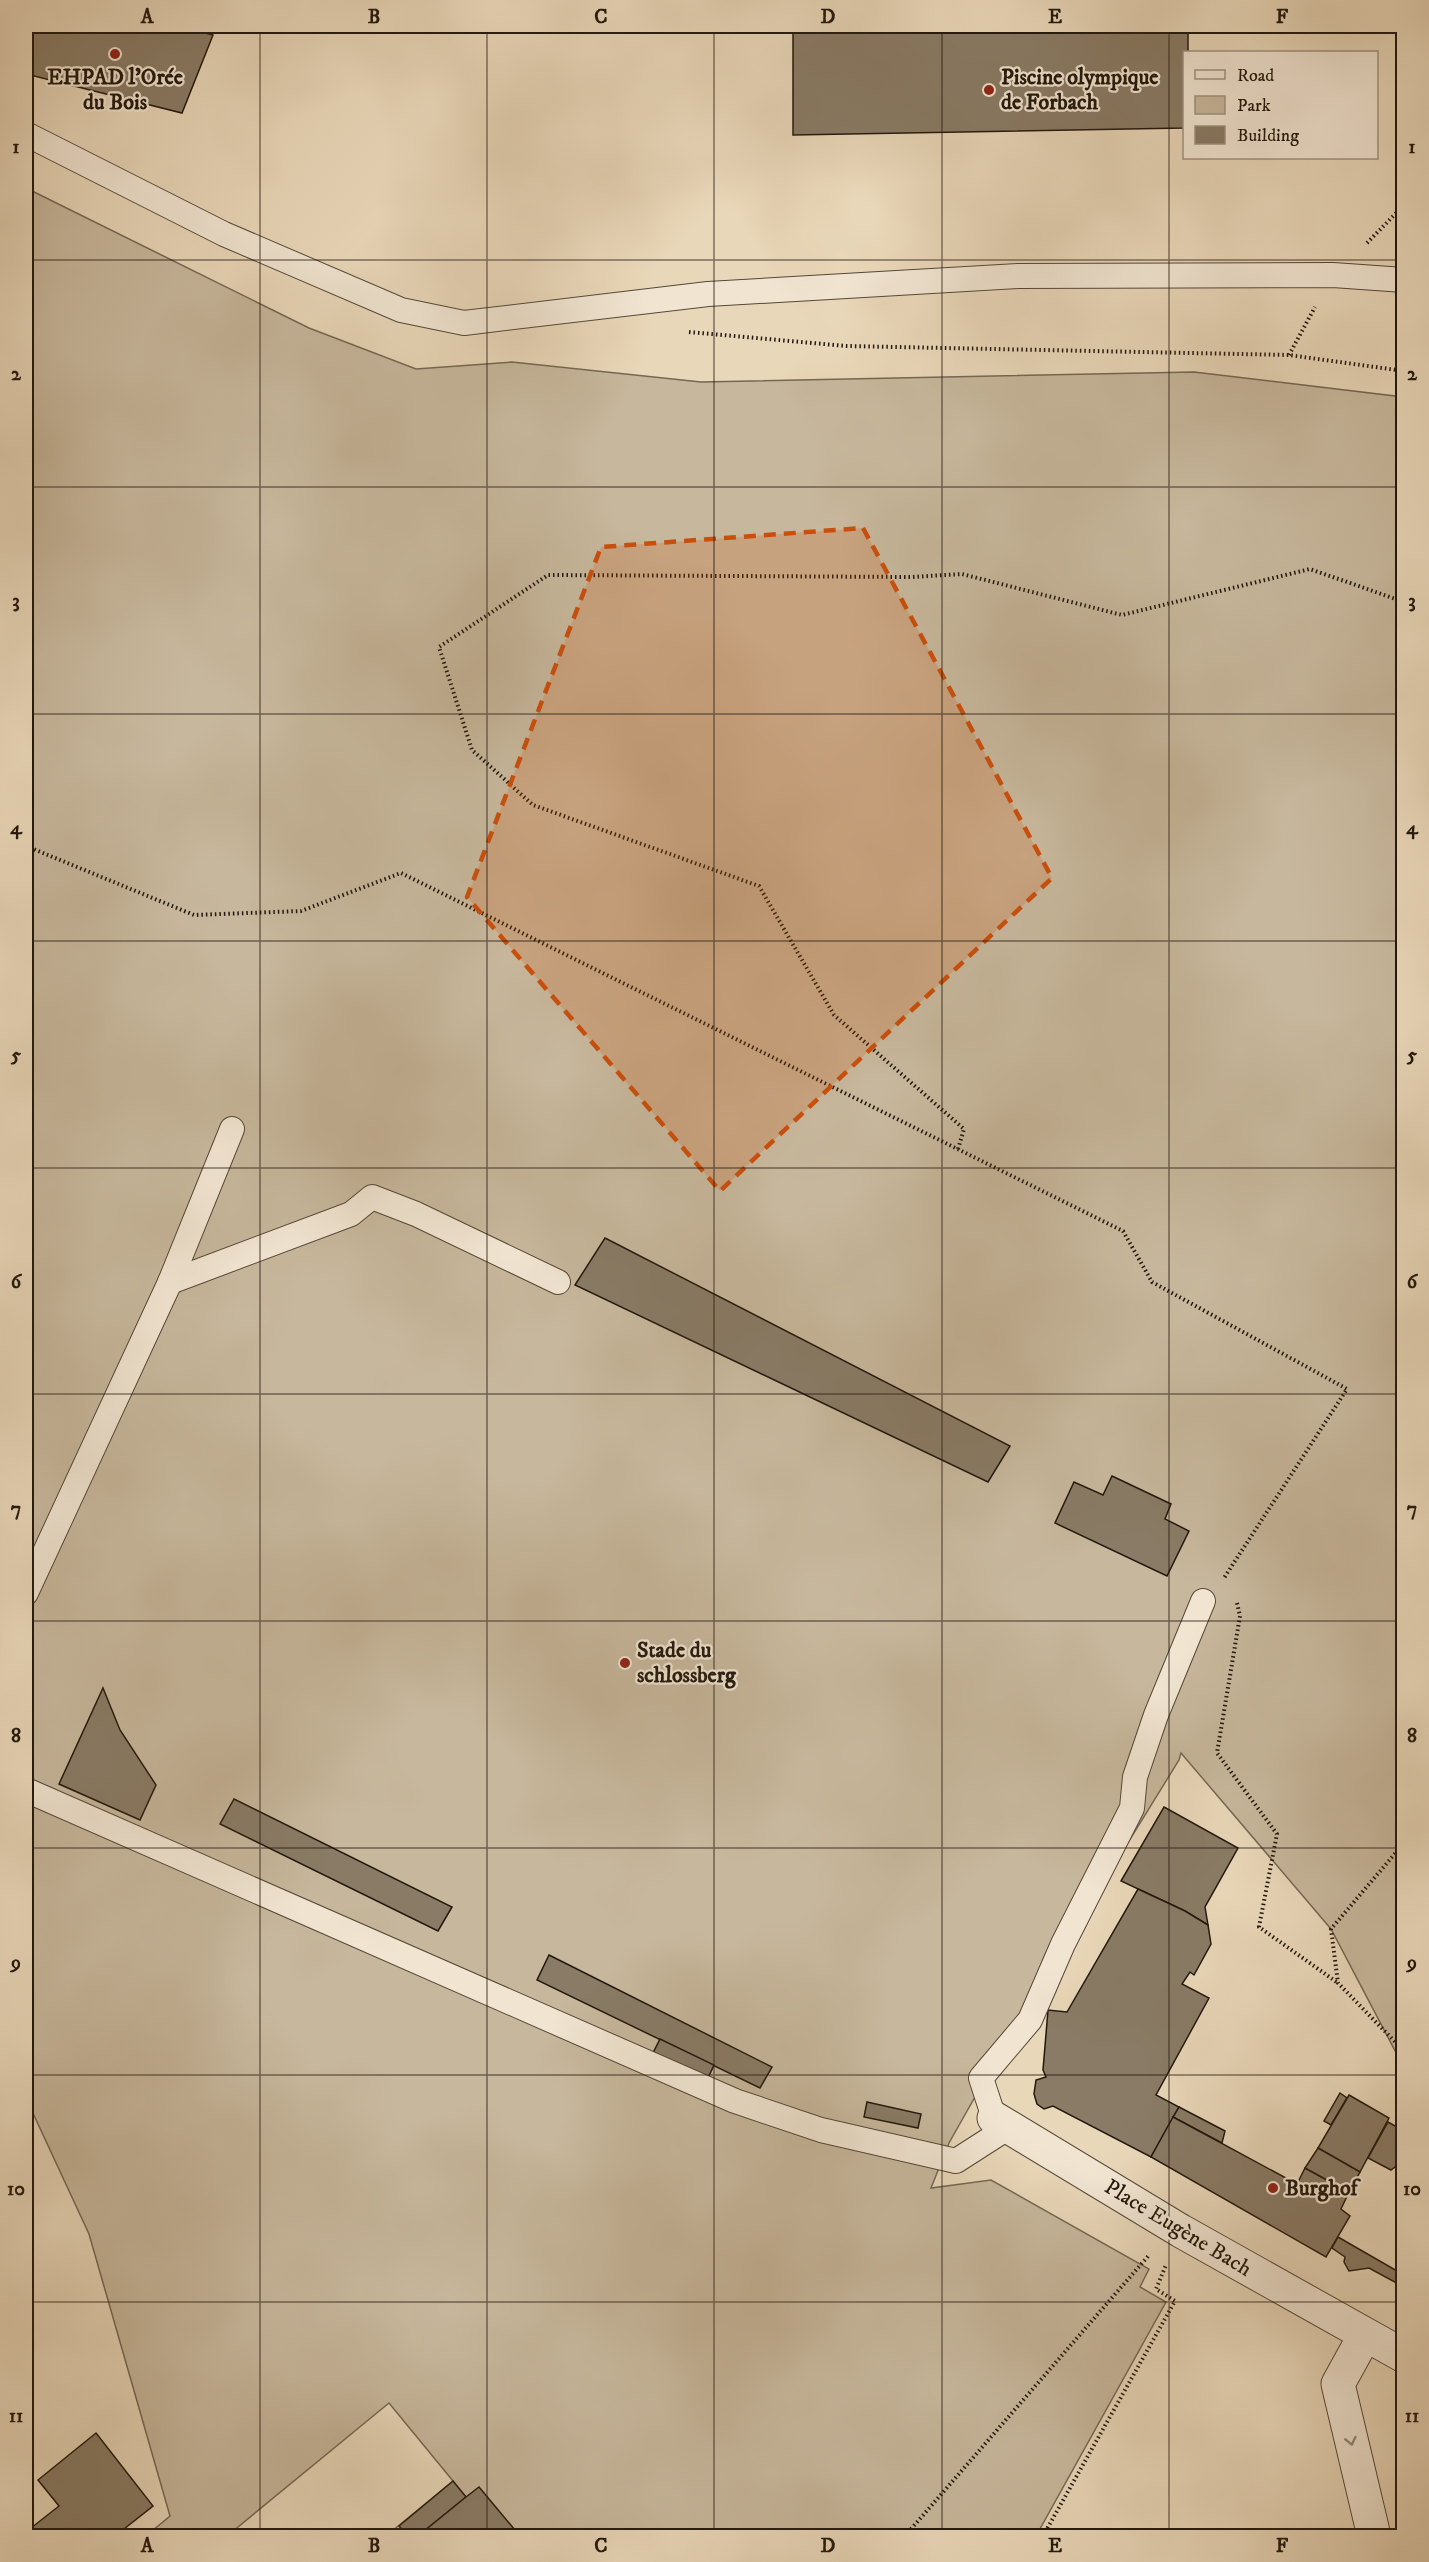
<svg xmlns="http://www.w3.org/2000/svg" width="1429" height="2562" font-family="'IM FELL DW Pica',serif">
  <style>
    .green { fill: #c7b79c; stroke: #746854; stroke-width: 1.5 }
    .building { fill: #897b66; stroke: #22180d; stroke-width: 1.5 }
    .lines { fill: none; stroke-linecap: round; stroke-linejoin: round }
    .lane-casing { stroke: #544838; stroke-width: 26 }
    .street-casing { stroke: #544838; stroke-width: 35 }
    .path { stroke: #22180d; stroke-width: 4; stroke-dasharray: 1.5 3; stroke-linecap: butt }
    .lane { stroke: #f1e5d2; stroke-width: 24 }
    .street { stroke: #f1e5d2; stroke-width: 33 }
    .oneway { stroke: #948979 }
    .marked { fill: #ca4f0c; fill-opacity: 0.2; stroke: #ca4f0c; stroke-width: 4.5; stroke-dasharray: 12 8; stroke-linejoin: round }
    .grid { fill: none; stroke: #22180d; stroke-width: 1.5; stroke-opacity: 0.55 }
    .poi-dot { fill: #8f2418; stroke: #f1e5d2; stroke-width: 2 }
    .labels { text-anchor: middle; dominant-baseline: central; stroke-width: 4.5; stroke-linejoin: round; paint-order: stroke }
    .poi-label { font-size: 22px; font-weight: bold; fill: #22180d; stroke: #f1e5d2; text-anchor: start }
    .street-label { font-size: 22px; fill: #22180d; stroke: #f1e5d2 }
    .neatline { fill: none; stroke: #22180d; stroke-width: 2 }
    .grid-label { font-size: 20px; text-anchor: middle; font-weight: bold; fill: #22180d }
  </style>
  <rect width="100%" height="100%" fill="#e9d7b9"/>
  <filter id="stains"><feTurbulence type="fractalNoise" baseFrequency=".00333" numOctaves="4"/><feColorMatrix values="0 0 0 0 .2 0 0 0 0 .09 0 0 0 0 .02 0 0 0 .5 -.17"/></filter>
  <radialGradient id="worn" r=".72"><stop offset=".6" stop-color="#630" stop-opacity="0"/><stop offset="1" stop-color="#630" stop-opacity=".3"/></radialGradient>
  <!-- green -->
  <path class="green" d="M26,188L309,328L416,369L512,362L701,382L1194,372L1403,397V2066L1331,1929L1181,1753L1179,1760L1019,2019L949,2143L931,2188L991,2180L1149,2269L1140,2287L1166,2302L1036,2536H386L453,2481L389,2403L227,2536H146L170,2516L89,2234L26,2098Z"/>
  <!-- building -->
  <g class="building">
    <path d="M26,26H180L213,35L182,113L26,74Z"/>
    <path d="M793,26H1188V52H1184V128L793,135Z"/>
    <path d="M605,1238L1010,1446L988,1482L575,1285Z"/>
    <path d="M1112,1476L1171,1504L1165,1519L1189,1531L1167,1576L1055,1523L1074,1482L1103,1495Z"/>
    <path d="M103,1688L120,1730L156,1785L140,1820L59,1784Z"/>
    <path d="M234,1799L452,1907L438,1931L220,1824Z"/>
    <path d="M1164,1807L1238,1848L1205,1907L1208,1925L1185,1911L1121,1881Z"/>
    <path d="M1138,1889L1185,1911L1208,1925L1211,1944L1194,1975L1190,1972L1182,1984L1209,1998L1156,2095L1179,2107L1151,2157L1053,2106L1044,2109L1037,2104L1034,2094L1036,2080L1046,2077L1043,2070L1048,2010L1067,2012Z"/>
    <path d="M549,1955L772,2067L760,2088L537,1980Z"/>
    <path d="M660,2039L714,2065L708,2078L653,2053Z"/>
    <path d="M1340,2093L1347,2098L1331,2125L1324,2121Z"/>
    <path d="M1349,2095L1389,2118L1360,2172L1318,2148Z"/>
    <path d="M867,2102L921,2114L918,2128L864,2117Z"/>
    <path d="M1179,2107L1225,2131L1222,2143L1173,2117Z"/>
    <path d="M1173,2117L1297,2184L1305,2168L1349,2192L1341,2209L1350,2216L1326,2257L1151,2157Z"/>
    <path d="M1388,2122L1404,2131L1401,2136L1404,2138V2171L1395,2167L1391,2170L1368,2158Z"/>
    <path d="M1318,2148L1360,2172L1349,2192L1305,2168Z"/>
    <path d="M1338,2237L1404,2275V2287L1369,2268L1349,2271L1344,2262L1345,2257L1332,2248Z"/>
    <path d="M96,2433L153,2506L115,2536H26V2532L59,2506L38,2480Z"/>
    <path d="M453,2481L466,2497L418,2536H408L399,2526Z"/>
    <path d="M479,2487L520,2536H418L466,2497Z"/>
  </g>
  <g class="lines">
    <defs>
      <g id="lane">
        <path d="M26,134L224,234L401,310L464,323L708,294L1018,276L1333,275L1404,280"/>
        <path d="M170,1282L351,1214L372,1197L416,1214L558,1282"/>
        <path d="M26,1593L170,1282L232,1129"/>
        <path d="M26,1790L735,2101L821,2130L956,2161L1009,2127"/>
        <path d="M994,2118L981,2078L1030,2020L1063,1944L1132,1808L1135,1777L1156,1715L1203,1601"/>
      </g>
      <g id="street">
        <path d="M994,2118L1181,2231L1404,2356"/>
        <path d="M1365,2335L1338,2384L1374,2536"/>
      </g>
    </defs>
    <!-- lane casing -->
    <use href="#lane" class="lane-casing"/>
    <!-- street casing -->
    <use href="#street" class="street-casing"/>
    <!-- path -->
    <g class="path">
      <path d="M1367,243L1404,205"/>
      <path d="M689,332L846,346L1289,355L1404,371"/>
      <path d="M1289,355L1315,307"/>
      <path d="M26,846L194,915L301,911L401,873L1123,1231L1152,1282L1347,1389L1224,1578"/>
      <path d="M958,1149L964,1129L834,1015L759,886L533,805L472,750L439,647L548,575L912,577L962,574L1122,615L1310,569L1404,602"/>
      <path d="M1237,1603L1240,1616L1217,1753L1277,1834L1259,1927L1338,1983"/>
      <path d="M1404,1843L1331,1929L1338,1983L1404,2051"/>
      <path d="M905,2536L1150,2254"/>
      <path d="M1043,2536L1175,2301L1156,2289L1166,2265"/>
    </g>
    <!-- lane -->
    <use href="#lane" class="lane"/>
    <!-- street -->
    <use href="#street" class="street"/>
  </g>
  <!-- one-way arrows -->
  <defs><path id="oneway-chevron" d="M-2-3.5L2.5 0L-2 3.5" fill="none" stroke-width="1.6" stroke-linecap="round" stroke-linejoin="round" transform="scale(1.5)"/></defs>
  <use class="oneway" href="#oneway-chevron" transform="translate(1351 2441) rotate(77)"/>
  <!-- marked area -->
  <path class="marked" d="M863,528L1052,878L720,1191L467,897L601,547Z"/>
  <!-- grid -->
  <path class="grid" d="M260,26V2536M487,26V2536M714,26V2536M942,26V2536M1169,26V2536M26,260H1404M26,487H1404M26,714H1404M26,941H1404M26,1168H1404M26,1394H1404M26,1621H1404M26,1848H1404M26,2075H1404M26,2302H1404"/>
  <!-- markers -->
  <g class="poi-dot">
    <circle cx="115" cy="54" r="6"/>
    <circle cx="989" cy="90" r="6"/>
    <circle cx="625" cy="1663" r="6"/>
    <circle cx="1273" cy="2188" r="6"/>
  </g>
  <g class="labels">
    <!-- poi labels -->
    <g class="poi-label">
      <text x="115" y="77" text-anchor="middle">EHPAD l'Orée<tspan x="115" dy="25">du Bois</tspan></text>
      <text x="1001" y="77">Piscine olympique<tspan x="1001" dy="25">de Forbach</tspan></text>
      <text x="637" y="1650">Stade du<tspan x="637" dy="25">schlossberg</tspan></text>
      <text x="1285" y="2188">Burghof</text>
    </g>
    <!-- street labels -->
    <g class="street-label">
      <text transform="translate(1178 2228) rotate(31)">Place Eugène Bach</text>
    </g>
  </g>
  <!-- margin -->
  <rect width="1429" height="2562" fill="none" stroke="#e9d7b9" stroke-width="66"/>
  <!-- legend -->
  <rect x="1183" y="51" width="195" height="108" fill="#f1e5d2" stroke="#9e9383" stroke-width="1.5"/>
  <rect x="1195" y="70" width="30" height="9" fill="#f1e5d2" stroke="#9e9383" stroke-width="1.5"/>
  <text x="1237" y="81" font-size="18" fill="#22180d">Road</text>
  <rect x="1195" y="96" width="30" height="18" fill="#c7b79c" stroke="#9e9383" stroke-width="1.5"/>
  <text x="1237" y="111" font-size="18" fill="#22180d">Park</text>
  <rect x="1195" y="126" width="30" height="18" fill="#897b66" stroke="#9e9383" stroke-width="1.5"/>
  <text x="1237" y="141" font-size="18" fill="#22180d">Building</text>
  <rect x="33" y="33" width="1363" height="2496" class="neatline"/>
  <g class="grid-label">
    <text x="147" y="23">A</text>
    <text x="374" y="23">B</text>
    <text x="601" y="23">C</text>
    <text x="828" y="23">D</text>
    <text x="1055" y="23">E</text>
    <text x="1282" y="23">F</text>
    <text x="16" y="153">1</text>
    <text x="1412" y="153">1</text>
    <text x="16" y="380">2</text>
    <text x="1412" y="380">2</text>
    <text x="16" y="607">3</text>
    <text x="1412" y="607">3</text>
    <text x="16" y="834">4</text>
    <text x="1412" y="834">4</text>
    <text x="16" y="1061">5</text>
    <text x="1412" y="1061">5</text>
    <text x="16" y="1288">6</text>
    <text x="1412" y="1288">6</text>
    <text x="16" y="1515">7</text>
    <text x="1412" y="1515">7</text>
    <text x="16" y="1742">8</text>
    <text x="1412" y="1742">8</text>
    <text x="16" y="1969">9</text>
    <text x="1412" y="1969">9</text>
    <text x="16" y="2195">10</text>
    <text x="1412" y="2195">10</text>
    <text x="16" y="2422">11</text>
    <text x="1412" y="2422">11</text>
    <text x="147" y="2552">A</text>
    <text x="374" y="2552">B</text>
    <text x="601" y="2552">C</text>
    <text x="828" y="2552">D</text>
    <text x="1055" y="2552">E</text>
    <text x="1282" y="2552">F</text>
  </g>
  <rect width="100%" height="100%" filter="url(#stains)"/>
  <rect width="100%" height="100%" fill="url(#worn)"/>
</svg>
